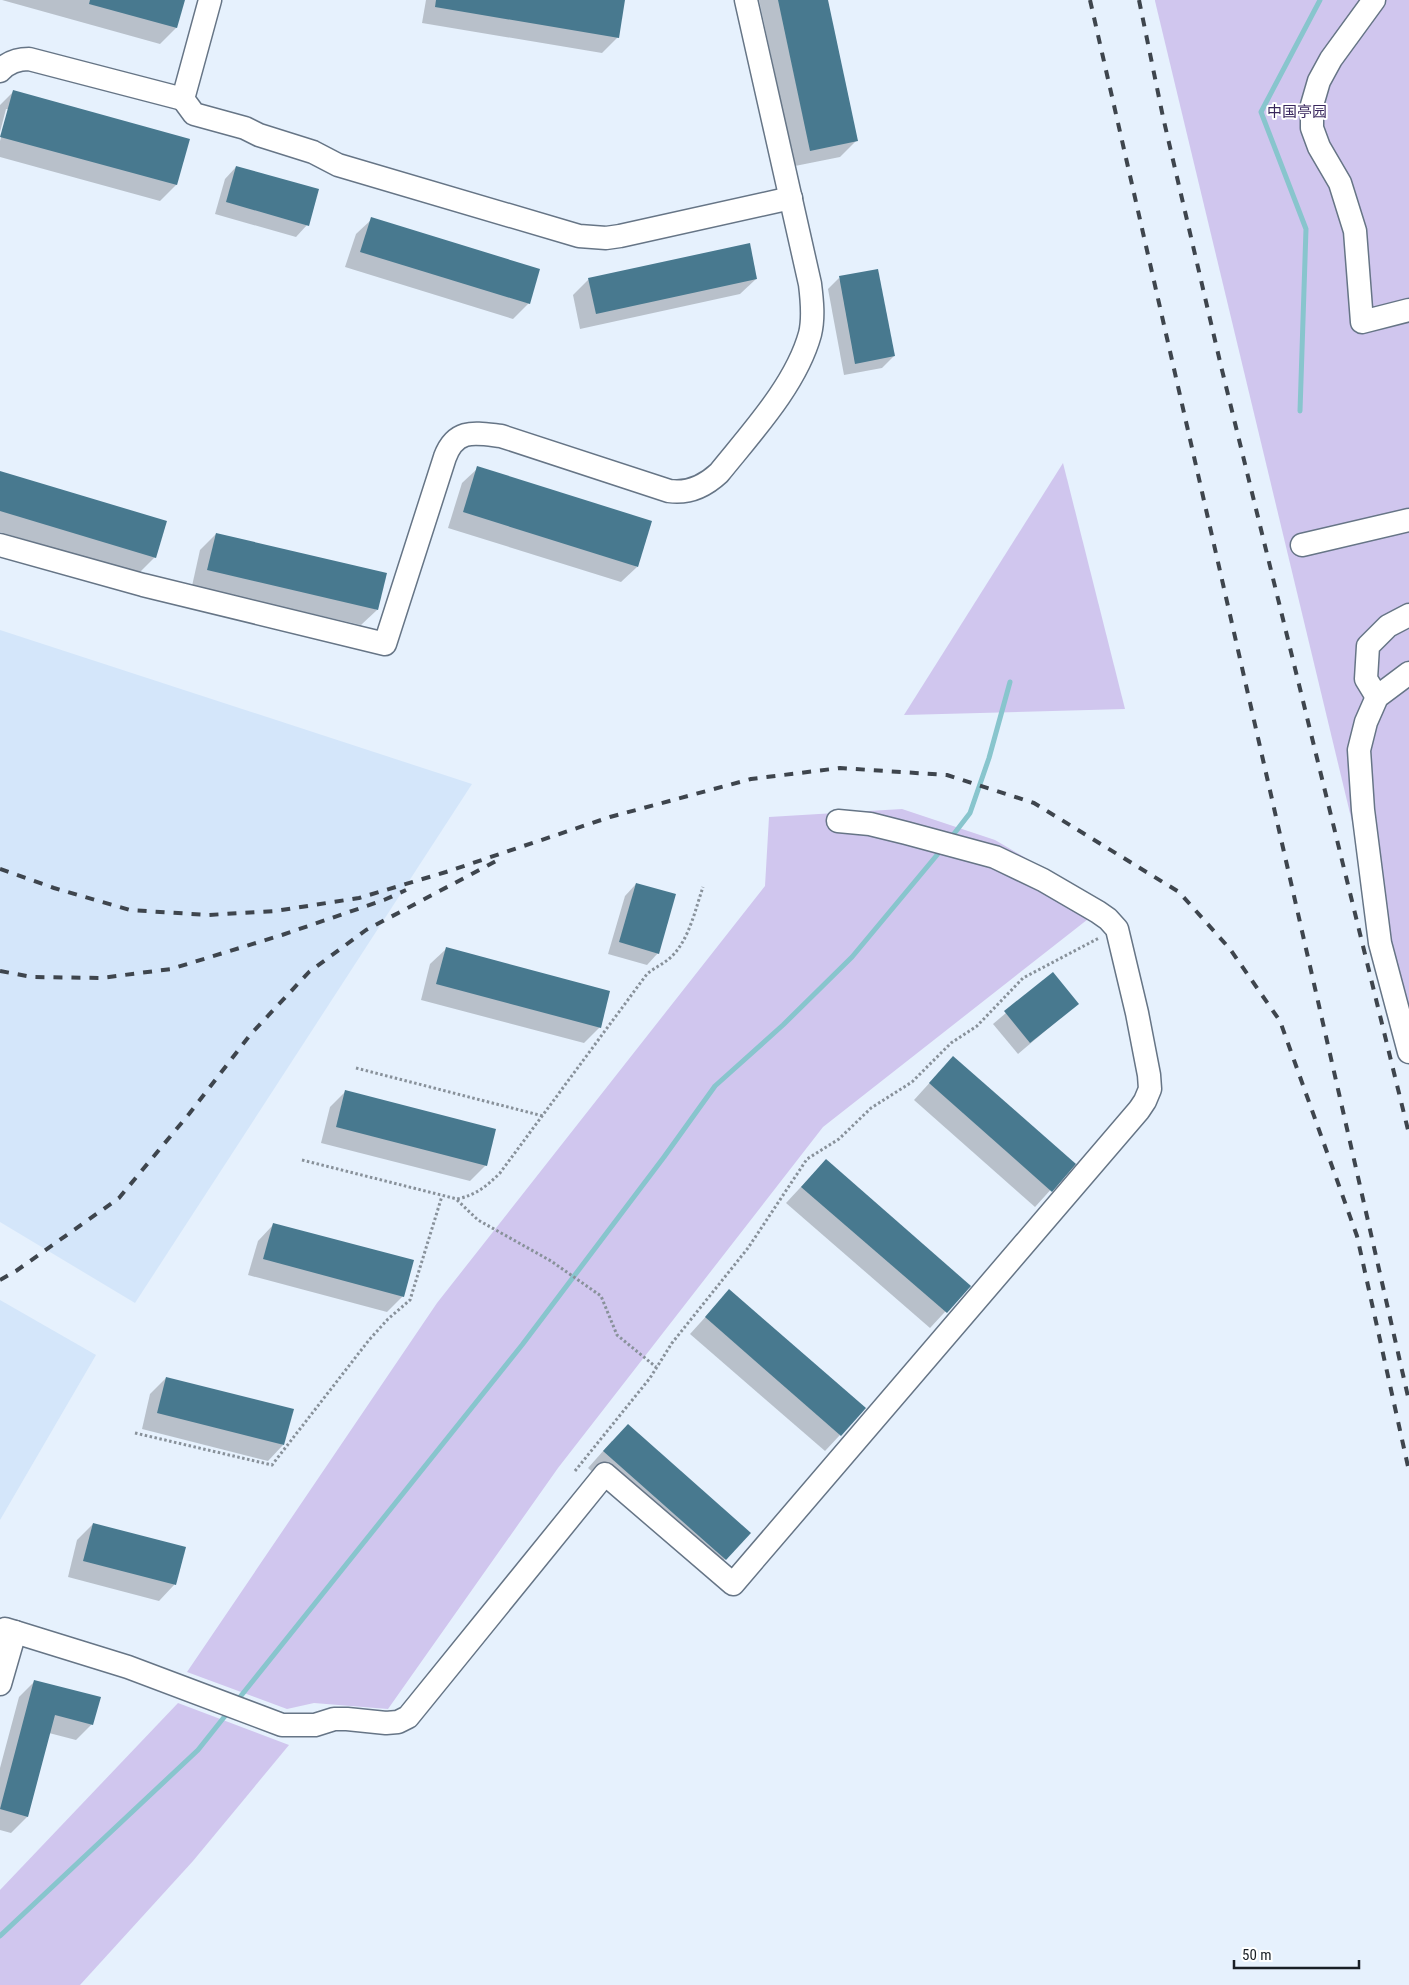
<svg xmlns="http://www.w3.org/2000/svg" width="1409" height="1985" font-family="'Roboto Condensed','Noto Sans SC',sans-serif">
  <style>
    .built { fill: #d4e6fa }
    .green { fill: #d0c6ee }
    .shadow { fill: #0003 }
    .lines { fill: none; stroke-linecap: round; stroke-linejoin: round }
    .stream { stroke: #88c5cd; stroke-width: 5 }
    .building { fill: #48798f }
    .minor-casing { stroke: #667586; stroke-width: 25 }
    .path { stroke: #88919a; stroke-width: 3; stroke-dasharray: 2.5 2.5; stroke-linecap: butt }
    .minor { stroke: #fff; stroke-width: 22 }
    .rail { stroke: #3e454d; stroke-width: 4; stroke-dasharray: 9 9; stroke-linecap: butt }
    .labels { text-anchor: middle; dominant-baseline: central; stroke-width: 4; stroke-linejoin: round; paint-order: stroke }
    .park-label { font-size: 15px; fill: #39275d; stroke: #fff }
  </style>
  <rect width="100%" height="100%" fill="#e6f1fd"/>
  <!-- built -->
  <g class="built">
    <path d="M0,630L472,784L135,1303L0,1222Z"/>
    <path d="M0,1300L96,1355L0,1520Z"/>
  </g>
  <!-- green -->
  <g class="green">
    <path d="M1155,0H1409V1059L1155,1Z"/>
    <path d="M1063,463L1125,709L904,715Z"/>
    <path d="M902,809L995,840L1106,905L823,1127L558,1468L388,1709L314,1703L287,1709L187,1672L437,1303L765,886L769,817Z"/>
    <path d="M178,1703L289,1745L193,1861L80,1985H0V1890Z"/>
  </g>
  <!-- shadow -->
  <g class="shadow">
    <path d="M2,0H184L176,28L160,44Z"/>
    <path d="M426,0H624L618,37L602,53L422,23Z"/>
    <path d="M759,0H826L856,141L840,157L795,166Z"/>
    <path d="M13,92L188,140L176,185L160,201L0,157V141L9,109H6L0,132V105Z"/>
    <path d="M236,167L307,225L296,237L215,214L225,179Z"/>
    <path d="M372,219L529,303L513,319L345,267L356,234Z"/>
    <path d="M839,278L894,356L882,368L844,375L828,289Z"/>
    <path d="M589,279H756L740,294L580,329L573,295Z"/>
    <path d="M478,468L637,567L621,582L448,528L462,483Z"/>
    <path d="M0,472L155,557L139,573L0,532Z"/>
    <path d="M216,534L377,610L361,625L192,586L200,550Z"/>
    <path d="M636,884L658,953L647,965L608,954L625,896Z"/>
    <path d="M446,949L600,1027L584,1043L421,1000L430,964Z"/>
    <path d="M1052,974L1077,1004L1018,1054L993,1024Z"/>
    <path d="M953,1057L1074,1164L1035,1207L914,1100Z"/>
    <path d="M346,1091L486,1165L470,1181L321,1143L330,1107Z"/>
    <path d="M826,1160L969,1286L930,1328L786,1203Z"/>
    <path d="M273,1225L403,1296L387,1312L248,1275L258,1241Z"/>
    <path d="M729,1291L840,1435L825,1451L690,1334Z"/>
    <path d="M166,1378L283,1445L268,1461L142,1429L150,1394Z"/>
    <path d="M612,1441L725,1559L710,1575L588,1468Z"/>
    <path d="M93,1524L184,1548L174,1585L159,1601L68,1577L77,1540Z"/>
    <path d="M35,1681L92,1724L76,1740L49,1733L27,1817L11,1833L0,1830V1768L19,1697Z"/>
  </g>
  <g class="lines">
    <!-- stream -->
    <g class="stream">
      <path d="M1300,411L1306,229L1261,112L1320,0"/>
      <path d="M950,839L970,813L989,758L1010,682"/>
      <path d="M236,1702L522,1345L664,1157L715,1086L783,1025L852,957L942,849"/>
      <path d="M0,1936L198,1750L229,1711"/>
    </g>
  </g>
  <!-- building -->
  <g class="building">
    <path d="M90,0H185L177,28L89,4Z"/>
    <path d="M436,0H625L619,38L435,7Z"/>
    <path d="M778,0H828L858,141L810,151Z"/>
    <path d="M13,90L190,139L177,185L0,137Z"/>
    <path d="M236,166L319,189L309,226L226,202Z"/>
    <path d="M371,217L540,269L530,304L360,252Z"/>
    <path d="M750,243L757,279L596,314L588,278Z"/>
    <path d="M878,269L895,356L855,364L839,276Z"/>
    <path d="M477,466L652,521L638,567L463,512Z"/>
    <path d="M0,471L167,521L156,558L0,511Z"/>
    <path d="M216,533L387,573L378,610L207,570Z"/>
    <path d="M636,883L676,894L659,954L619,942Z"/>
    <path d="M446,947L610,991L601,1028L436,984Z"/>
    <path d="M1053,972L1079,1004L1030,1043L1004,1011Z"/>
    <path d="M953,1056L1076,1164L1052,1192L929,1083Z"/>
    <path d="M345,1090L496,1129L487,1166L336,1127Z"/>
    <path d="M826,1159L971,1286L947,1313L801,1187Z"/>
    <path d="M273,1223L414,1260L404,1297L263,1259Z"/>
    <path d="M729,1289L866,1408L841,1436L705,1317Z"/>
    <path d="M166,1377L294,1409L284,1445L157,1413Z"/>
    <path d="M628,1424L751,1533L726,1560L603,1451Z"/>
    <path d="M93,1523L186,1547L176,1585L83,1561Z"/>
    <path d="M34,1680L101,1697L93,1725L55,1715L28,1817L0,1809Z"/>
  </g>
  <g class="lines">
    <defs>
      <g id="minor">
        <path d="M210,0L183,99L194,114L245,128L259,135L313,152L338,165L579,236L606,238L620,236L791,198"/>
        <path d="M1374,0L1331,59L1319,81L1312,105V128L1319,147L1340,183L1355,231L1362,322L1409,310"/>
        <path d="M0,71C8,62 17,59 29,59L183,99"/>
        <path d="M0,545L143,585L385,644L445,457C456,428 475,433 501,436L669,491C689,494 705,486 719,473C751,433 796,385 810,334C814,318 812,300 810,284L746,0"/>
        <path d="M1302,545L1409,520"/>
        <path d="M1409,673L1377,697L1366,722L1359,750L1363,810L1380,943L1409,1052"/>
        <path d="M1377,697L1366,679L1368,646L1388,626L1409,615"/>
        <path d="M15,1632L128,1667L282,1725H315L334,1719H347L386,1723L398,1722L408,1717L605,1474L733,1584L1139,1110L1145,1101L1150,1089L1149,1075L1137,1013L1117,929L1108,919L1098,912L1043,880L995,857L906,833L870,824L838,821"/>
        <path d="M0,1645L5,1629L15,1632L0,1684"/>
      </g>
    </defs>
    <!-- minor casing -->
    <use href="#minor" class="minor-casing"/>
    <!-- path -->
    <g class="path">
      <path d="M356,1068L543,1116"/>
      <path d="M302,1160L457,1199C476,1195 487,1186 500,1173L647,974C654,968 663,964 670,958C689,941 695,910 703,887"/>
      <path d="M457,1200L478,1220L551,1261L601,1296L617,1335L656,1367"/>
      <path d="M135,1433L272,1465L369,1340L388,1319L410,1300L442,1196"/>
      <path d="M575,1471L650,1378L672,1343L748,1248L807,1159L839,1139L871,1108L912,1082L951,1043L977,1026L1023,978L1099,938"/>
    </g>
    <!-- minor -->
    <use href="#minor" class="minor"/>
    <!-- rail -->
    <g class="rail">
      <path d="M1090,0L1409,1401"/>
      <path d="M1139,0L1163,117L1221,366L1409,1134"/>
      <path d="M0,869L54,888L130,910L208,915L275,911L359,898L446,872L610,817L751,779L840,768L947,775L1034,803L1179,892L1230,949L1280,1021L1357,1236L1409,1471"/>
      <path d="M0,971L32,977L101,978L171,969L282,935L384,900L406,890"/>
      <path d="M0,1280L16,1271L119,1198L189,1114L250,1035L309,972L366,930L500,859"/>
    </g>
  </g>
  <g class="labels">
    <!-- park labels -->
    <g class="park-label">
      <text x="1297" y="112">中国亭园</text>
    </g>
  </g>
  <!-- scale -->
  <path d="M1234 1960v8h125v-8" fill="none" stroke="#191f26" stroke-width="2.5"/>
  <text x="1242" y="1960" font-size="15" fill="#191f26" stroke="#ffffff" stroke-width="4" paint-order="stroke">50 m</text>
</svg>
